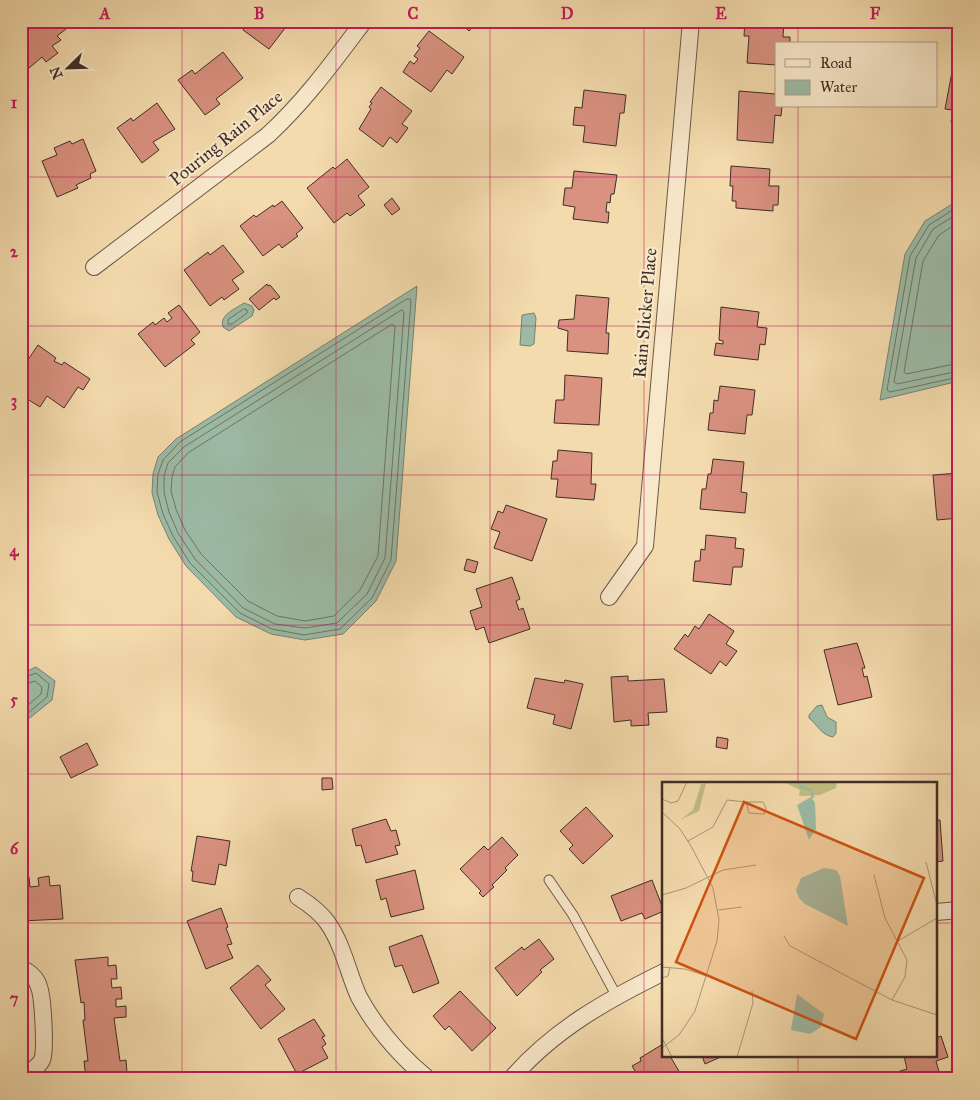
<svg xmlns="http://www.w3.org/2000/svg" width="980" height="1100" font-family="'IM FELL Great Primer',serif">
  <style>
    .water { fill: #9cbba6; stroke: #778273 }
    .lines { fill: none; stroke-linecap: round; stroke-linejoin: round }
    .shore { stroke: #6e7466; stroke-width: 1 }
    .building { fill: #d99180; stroke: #402d26 }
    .service-casing { stroke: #6d5848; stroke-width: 11 }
    .minor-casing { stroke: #6d5848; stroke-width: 18 }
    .service { stroke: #f8e8ca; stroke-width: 9 }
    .minor { stroke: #f8e8ca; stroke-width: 16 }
    .grid { fill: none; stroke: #c2185b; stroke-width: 1; stroke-opacity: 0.55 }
    .labels { text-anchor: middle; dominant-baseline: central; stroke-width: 4.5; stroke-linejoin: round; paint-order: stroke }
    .street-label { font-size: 18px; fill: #402d26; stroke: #f8e8ca }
    .inset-river { fill: none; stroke: #9cbba6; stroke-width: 2.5 }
    .inset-road { fill: none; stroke: #ac9577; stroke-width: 1 }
    .view { fill: #cf5210; fill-opacity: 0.15; stroke: #cf5210; stroke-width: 2.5 }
    .inset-edge { fill: none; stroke: #402d26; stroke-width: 2.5 }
    .neatline { fill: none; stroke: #c2185b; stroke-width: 2 }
    .grid-label { font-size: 16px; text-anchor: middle; font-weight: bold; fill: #c2185b }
  </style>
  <rect width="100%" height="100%" fill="#f4dbad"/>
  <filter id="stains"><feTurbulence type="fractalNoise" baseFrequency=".004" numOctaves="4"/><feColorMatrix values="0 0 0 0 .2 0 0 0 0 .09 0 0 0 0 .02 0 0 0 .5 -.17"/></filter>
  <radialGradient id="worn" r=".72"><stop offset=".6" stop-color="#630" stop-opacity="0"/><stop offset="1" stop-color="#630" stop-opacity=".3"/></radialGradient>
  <!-- water -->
  <g class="water">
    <path d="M957,201H959V381L880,400L905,254L925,221Z"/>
    <path d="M417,286L396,561L376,601L343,634L305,640L271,634L236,617L186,566L169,539L158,515L152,493L153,474L158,457L176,439Z"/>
    <path d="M244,303L252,306L254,310L252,316L229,331L223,327C219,315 235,309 244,303Z"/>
    <path d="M534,313L536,318L534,344L530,346L520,345L522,315Z"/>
    <path d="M36,667L55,681L52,700L21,725V674Z"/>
    <path d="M822,705L827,717L836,722V733L833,737C821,735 817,724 809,718V715L817,706Z"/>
  </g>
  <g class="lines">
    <!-- shore -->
    <g class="shore">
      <path d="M959,206L929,225L910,256L887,390L890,392L959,377"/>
      <path d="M959,213L933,229L916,258L894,382L897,384L959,371"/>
      <path d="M959,222L939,235L923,261L904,372L906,374L959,363"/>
      <path d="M407,299H410L411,301L391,560L372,598L340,629L304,635L272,629L240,613L190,563L173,536L163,514L157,492L158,474L163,460L180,442Z"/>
      <path d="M244,309L247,310V313L232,324H228V320Z"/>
      <path d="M402,310L404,313L385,558L367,594L337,623L305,628L275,624L243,608L195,559L178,533L169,512L164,492V476L168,463L184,447Z"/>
      <path d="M391,325H394L395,327L378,556L360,590L334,616L305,621L277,616L248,601L201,554L185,530L176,509L171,491L172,477L175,467L188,453Z"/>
      <path d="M21,679L36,673L49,684L47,697L21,719"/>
      <path d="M21,685L35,681L42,687L41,694L21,711"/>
    </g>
  </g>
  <!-- building -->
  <g class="building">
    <path d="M24,21H60L66,29L57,36L61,40L52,46L58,53L46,62L42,57L29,68L21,58V23Z"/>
    <path d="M88,21H104L94,29Z"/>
    <path d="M249,21H296L293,25L289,23L269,49L243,30Z"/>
    <path d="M458,21H478L469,31Z"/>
    <path d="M745,21H784L783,37H790V44H776V65L747,63L749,36H744Z"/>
    <path d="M429,31L464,57L452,74L447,70L431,92L403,72L410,61L414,64L418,59L414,56L420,48L417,46Z"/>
    <path d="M223,52L243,78L216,99L220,104L205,115L178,80L192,70L195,74Z"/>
    <path d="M952,72L959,74V123L951,122L953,110L945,109Z"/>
    <path d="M381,87L412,111L402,124L408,128L397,143L390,137L383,147L359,129L371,109L369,107L372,103L370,102Z"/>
    <path d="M584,90L626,95L624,113H620L616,146L583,142L585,126L573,125L575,107L582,108Z"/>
    <path d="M739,91L776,94V106H782L781,116L775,115L773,143L737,140Z"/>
    <path d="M157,103L175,129L153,142L159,150L142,163L117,128L131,118L133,121Z"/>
    <path d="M83,139L96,171L90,174L91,178L76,185L78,188L57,197L42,161L57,155L54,148L70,141L72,144Z"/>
    <path d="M347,159L369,187L358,196L365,205L350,216L347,213L334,223L307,188L333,167L335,169Z"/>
    <path d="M731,166L770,169L769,186H779L778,205H773V211L736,208V201H732L733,186H730Z"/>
    <path d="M574,171L617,175L614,194H611L610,203L607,202L606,212H609L608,223L573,219L575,207L563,205L565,188H572Z"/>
    <path d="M392,198L400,209L392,215L384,205Z"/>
    <path d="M282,201L303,228L296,234L298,236L282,248L279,244L263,256L240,226L254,215L256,217L273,205L274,207Z"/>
    <path d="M223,245L244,272L232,280L239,289L224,300L222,297L210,306L184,270L208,252L210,255Z"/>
    <path d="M267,284L268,286L270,285L280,297L276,300L274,298L259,310L249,299Z"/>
    <path d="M576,295L609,298L606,333H609L608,354L567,351L568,331L558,328L559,320L574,319Z"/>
    <path d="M179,305L200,332L191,340L195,344L165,367L138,334L153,322L155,325L164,318L167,322L172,318L168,313Z"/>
    <path d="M721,307L759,312L757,327L767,328L765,345L760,344L758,360L714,355L716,343L723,344V341L719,340Z"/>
    <path d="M21,312L28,324L21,328Z"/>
    <path d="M38,345L56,358L54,361L62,365L64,362L90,379L83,390L78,387L64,408L47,396L40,407L24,397L28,390L21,386V370Z"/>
    <path d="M565,375L602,378L599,425L554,423L556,400H564Z"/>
    <path d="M720,386L755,390L752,415H747L745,434L708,430L710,413H713L714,400L718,401Z"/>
    <path d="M558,450L592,453L591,484H596L594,500L556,497L558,479H551L553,461H557Z"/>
    <path d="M713,459L744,462L741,492L747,493L745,513L700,509L702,489H706L708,474H711Z"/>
    <path d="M959,473V518L937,520L933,475Z"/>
    <path d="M506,505L547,519L532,561L494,548L500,532L491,529L498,511L503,513Z"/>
    <path d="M706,535L736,538L735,548L744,549L742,567H733L731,585L693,581L695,561H700L701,549L705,550Z"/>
    <path d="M467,559L478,562L475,573L464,570Z"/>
    <path d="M512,577L520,599L516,601L519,610L523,608L530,629L489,643L484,627L476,630L470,611L482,607L476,589Z"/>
    <path d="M709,614L734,631L726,644L737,651L726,666L720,661L711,674L674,649L685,634L688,637L695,626L699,629Z"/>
    <path d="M857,643L865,668H862L864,677L867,676L872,697L838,705L824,650Z"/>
    <path d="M628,676V681L664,679L667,712L648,713L649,725L631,726V720L614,722L611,677Z"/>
    <path d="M535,678L564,683L565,680L583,684L571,729L553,724L555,715L527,708Z"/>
    <path d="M717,737L728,739L727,749L716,747Z"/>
    <path d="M87,743L98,765L71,778L60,757Z"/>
    <path d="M322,778H332L333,789L322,790Z"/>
    <path d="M586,807L613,836L583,864L569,849L573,845L560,831Z"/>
    <path d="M959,818V853H957L954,819Z"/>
    <path d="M386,819L391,831L396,830L400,845L395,846L398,854L366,863L361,845L356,846L352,829Z"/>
    <path d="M936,820H940L943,861L936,862Z"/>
    <path d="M197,836L230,841L226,866L219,864L215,885L192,881L193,871H191Z"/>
    <path d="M502,837L518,855L505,868L507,870L492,885L494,887L483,897L479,893L481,891L460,869L484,846L488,850Z"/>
    <path d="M415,870L424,909L391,917L386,898L381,900L376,880Z"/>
    <path d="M49,876L50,886L60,885L63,919L21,921V878L29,877L30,887L39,886L38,878Z"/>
    <path d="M652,880L664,911L645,919L642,913L621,921L611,896Z"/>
    <path d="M221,908L228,927L226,928L232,944L227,945L233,958L206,969L187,921Z"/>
    <path d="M422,935L439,983L413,993L402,965L395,967L389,947Z"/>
    <path d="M539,939L554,959L540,970L542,972L517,996L495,968L522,947L524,950Z"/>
    <path d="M108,957V966L116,965L117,979H111L112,988L121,987L122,999H116V1007L126,1006V1017L114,1018L120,1061L126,1060L127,1073L117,1074V1079H86L84,1061H88L83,1020H85L84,1002L81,1003L75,960Z"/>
    <path d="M258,965L271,980L265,985L285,1009L261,1029L230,988Z"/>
    <path d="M460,991L496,1028L472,1051L449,1026L445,1030L433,1016Z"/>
    <path d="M314,1019L325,1036L322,1037L326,1044L322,1047L328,1058L297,1074L278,1039Z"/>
    <path d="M941,1036L948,1057L936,1061L941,1079H899L897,1072L907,1069L904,1056H936V1038Z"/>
    <path d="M663,1044L664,1056H670L680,1073L673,1079H640L632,1066L641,1061L640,1058Z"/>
    <path d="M702,1056H723L705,1064Z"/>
  </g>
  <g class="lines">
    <defs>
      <path id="service" d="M549,880L573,915L616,995"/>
      <g id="minor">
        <path d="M94,267L268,135C305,101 334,61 364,21"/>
        <path d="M609,597L645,546L691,21"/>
        <path d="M298,897C309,904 320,912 327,922C343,944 348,973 359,997C377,1030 399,1055 428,1079"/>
        <path d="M936,912L959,910"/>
        <path d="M21,968C29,972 37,978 39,987C43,997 46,1051 42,1060C38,1068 29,1072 21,1077"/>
        <path d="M511,1079C553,1030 607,1000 664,972"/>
      </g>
    </defs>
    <!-- service casing -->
    <use href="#service" class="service-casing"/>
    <!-- minor casing -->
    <use href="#minor" class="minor-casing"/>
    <!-- service -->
    <use href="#service" class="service"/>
    <!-- minor -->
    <use href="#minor" class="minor"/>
  </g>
  <!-- grid -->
  <path class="grid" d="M182,21V1079M336,21V1079M490,21V1079M644,21V1079M798,21V44M798,106V784M21,177H959M21,326H959M21,475H959M21,625H959M21,774H959M21,923H664M936,923H959M798,1056V1079"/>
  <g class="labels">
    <!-- street labels -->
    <g class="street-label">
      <text transform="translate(226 138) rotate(-39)">Pouring Rain Place</text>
      <text transform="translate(645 313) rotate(-85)">Rain Slicker Place</text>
    </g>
  </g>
  <!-- overview -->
  <g transform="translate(662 782)">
    <rect width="275" height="275" fill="#f4dbad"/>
    <path d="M122,0H175L174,6L158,13L143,14H137L138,8ZM44,1L37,29L18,38L31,28L39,2Z" fill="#c3be84"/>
    <path d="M149,15L153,21L154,47L147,58L135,23ZM162,86L174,88L178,94L186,144L143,122L137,116L134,108L139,96ZM135,212L162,232L159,245L148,252L129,248Z" fill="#9cbba6"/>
    <path class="inset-river" d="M136,0L139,5L149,8L151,16"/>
    <path class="inset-road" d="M0,17L9,21L16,19L25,0M0,30L18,47L29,64L51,106L57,138L55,159L33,229L17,253L0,266M26,59L51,45L65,18L84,20L87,31L102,32L104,26L101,20H84M264,80L275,123M212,93L223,136L245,178L243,195L230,218M0,113L24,106L61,88L94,83M56,128L80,125M122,154L128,164L230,218L275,233M236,159L275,136M0,185L23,187L45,194M0,196L6,194L8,185M0,256L10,275M75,275L91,221L90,209"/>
    <path class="view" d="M82,20L262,96L194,257L14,180Z"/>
    <rect width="275" height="275" class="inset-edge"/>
  </g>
  <!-- margin -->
  <rect width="980" height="1100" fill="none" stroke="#f4dbad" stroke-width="55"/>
  <!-- legend -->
  <rect x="775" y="42" width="162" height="65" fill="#f8e8ca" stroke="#ae9d88"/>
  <rect x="785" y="59" width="25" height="8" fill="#f8e8ca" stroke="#ae9d88"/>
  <text x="820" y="68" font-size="15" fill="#402d26">Road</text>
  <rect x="785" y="80" width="25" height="15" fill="#9cbba6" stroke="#ae9d88"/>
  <text x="820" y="92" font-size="15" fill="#402d26">Water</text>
  <!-- north arrow -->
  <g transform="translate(68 68) rotate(247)" stroke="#f8e8ca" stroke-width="4" paint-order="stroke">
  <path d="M0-4L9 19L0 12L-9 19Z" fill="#402d26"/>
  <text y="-8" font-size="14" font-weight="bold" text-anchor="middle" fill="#402d26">N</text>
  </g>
  <rect x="28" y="28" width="924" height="1044" class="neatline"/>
  <g class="grid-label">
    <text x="105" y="19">A</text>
    <text x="259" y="19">B</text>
    <text x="413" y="19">C</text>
    <text x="567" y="19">D</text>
    <text x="721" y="19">E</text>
    <text x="875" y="19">F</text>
    <text x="14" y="108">1</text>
    <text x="14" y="257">2</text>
    <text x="14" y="406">3</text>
    <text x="14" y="556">4</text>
    <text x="14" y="705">5</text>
    <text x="14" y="854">6</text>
    <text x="14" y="1004">7</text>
  </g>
  <rect width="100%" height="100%" filter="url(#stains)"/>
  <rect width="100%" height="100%" fill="url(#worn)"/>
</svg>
